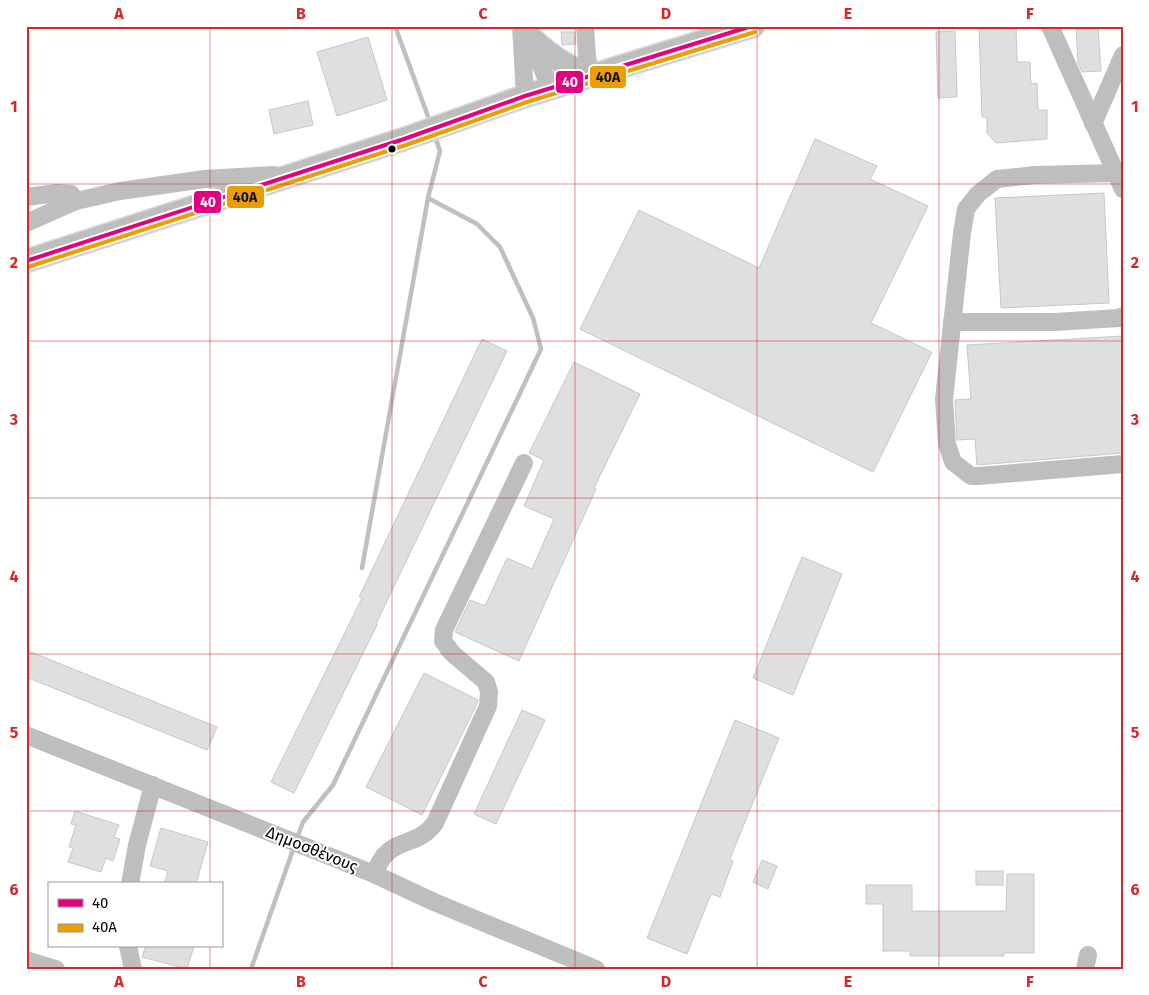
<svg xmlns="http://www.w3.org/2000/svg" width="1149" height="995" font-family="'Fira Sans',sans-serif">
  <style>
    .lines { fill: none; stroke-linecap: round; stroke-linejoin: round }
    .stream { stroke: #bfbfbf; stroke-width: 4.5 }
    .building { fill: #dfdfdf; stroke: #c7c7c7 }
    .major-casing { stroke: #dbdbdb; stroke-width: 25 }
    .minor { stroke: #bebebe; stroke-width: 18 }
    .major { stroke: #bebebe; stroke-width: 22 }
    .bus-1-casing { stroke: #fff; stroke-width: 8 }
    .bus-2-casing { stroke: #fff; stroke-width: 8 }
    .bus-1 { stroke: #e5007d; stroke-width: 4 }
    .bus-2 { stroke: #eb9e00; stroke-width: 4 }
    .grid { fill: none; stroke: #d62828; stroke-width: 1; stroke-opacity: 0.55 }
    .bus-dot { fill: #000; stroke: #fff; stroke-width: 2 }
    .labels { text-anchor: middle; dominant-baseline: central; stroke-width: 4; stroke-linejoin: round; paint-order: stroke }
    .street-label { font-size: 16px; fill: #000; stroke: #fff }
    .line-badge { stroke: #fff; stroke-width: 2 }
    .badge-label { font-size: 14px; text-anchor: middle; font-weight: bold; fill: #fff }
    .pale-badge-label { font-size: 14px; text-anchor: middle; font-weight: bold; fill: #111 }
    .neatline { fill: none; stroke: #d62828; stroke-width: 2 }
    .grid-label { font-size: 16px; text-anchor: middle; font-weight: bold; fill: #d62828 }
  </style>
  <rect width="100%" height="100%" fill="#fff"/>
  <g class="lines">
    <!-- stream -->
    <g class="stream">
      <path d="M395,26L430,122"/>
      <path d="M362,568L428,198"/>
      <path d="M297,838L303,822L333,785L541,349L533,318L500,247L477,224L428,198L440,151L434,134"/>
      <path d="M251,969L294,847"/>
    </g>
  </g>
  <!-- building -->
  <g class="building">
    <path d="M979,26H1016L1017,62H1030L1031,84L1037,83L1038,110H1047V139L996,143L987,133V117H982Z"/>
    <path d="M1076,26H1098L1101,71L1082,72L1078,63Z"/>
    <path d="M955,31L957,97L938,98L936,32Z"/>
    <path d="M561,32H575L576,44L562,45Z"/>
    <path d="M368,37L387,100L337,116L317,52Z"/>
    <path d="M308,101L313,125L274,134L269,110Z"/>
    <path d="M815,139L877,166L870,179L928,206L871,323L932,352L873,472L580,329L639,210L759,268Z"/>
    <path d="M1104,193L1109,303L1001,308L995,198Z"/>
    <path d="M1123,336V453L977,465L975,439L957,440L955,400L971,399L967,345Z"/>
    <path d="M482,339L507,351L376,624L377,625L294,793L271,782L362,598L359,597Z"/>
    <path d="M574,362L640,394L594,488L596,489L519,661L455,632L470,600L485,606L507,558L532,569L554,519L524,506L544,460L529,453Z"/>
    <path d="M802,557L842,574L793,695L753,678Z"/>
    <path d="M26,650L217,727L207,750L26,677Z"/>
    <path d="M424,673L478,700L476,706L422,815L366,787Z"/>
    <path d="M522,710L545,720L496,824L474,814Z"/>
    <path d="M735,720L779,738L730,859L733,861L720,897L711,894L687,954L647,938Z"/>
    <path d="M75,811L119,825L114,837L120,839L113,861L106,858L101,872L68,862L73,848L69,847L76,825L71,824Z"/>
    <path d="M161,828L208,842L196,884H164L168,871L150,866Z"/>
    <path d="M762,860L777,866L768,889L753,882Z"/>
    <rect x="976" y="871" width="27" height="14"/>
    <path d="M1007,874H1034V953H1004V956H910V951H883V904H866V885H912V911H1006Z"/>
    <path d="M146,946H194L187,969L142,957Z"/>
  </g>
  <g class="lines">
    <defs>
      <g id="major">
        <path d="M526,33C547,53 563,65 590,76"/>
        <path d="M26,261L404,139L525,96L753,26"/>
      </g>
    </defs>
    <!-- major casing -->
    <use href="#major" class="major-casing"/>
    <!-- minor -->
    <g class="minor">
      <path d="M521,26L525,96"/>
      <path d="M585,26L587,56L590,76"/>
      <path d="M1050,26L1123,189"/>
      <path d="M529,38L551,89"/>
      <path d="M1093,124L1123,55"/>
      <path d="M1117,173L1035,175L997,179L978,194L966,209L962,233L944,399L947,444L953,462L971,476H978L1123,464"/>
      <path d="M26,197L57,193L71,194L76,201"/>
      <path d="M26,223L76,201L120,191L205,179L274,175"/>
      <path d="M952,322H1055L1119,318L1123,316"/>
      <path d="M26,735L374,874L434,902L596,969"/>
      <path d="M374,874C378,867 380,859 386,854C400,839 420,844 435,823L488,706L489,692L486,682L452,653L443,641L444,630L524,463"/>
      <path d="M130,884L137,845L153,785"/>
      <path d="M128,946L133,969"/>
      <path d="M26,960L56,969"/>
      <path d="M1085,969L1088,955"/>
    </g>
    <!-- major -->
    <use href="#major" class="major"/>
    <defs>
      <path id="bus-1" d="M26,261L404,139L525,96L752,26"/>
      <path id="bus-2" d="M28,267L406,145L527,102L755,32"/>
    </defs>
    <!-- bus-1 casing -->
    <use href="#bus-1" class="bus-1-casing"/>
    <!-- bus-2 casing -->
    <use href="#bus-2" class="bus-2-casing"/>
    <!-- bus-1 -->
    <use href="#bus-1" class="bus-1"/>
    <!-- bus-2 -->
    <use href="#bus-2" class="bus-2"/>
  </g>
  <!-- grid -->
  <path class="grid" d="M210,26V884M392,26V969M575,26V969M757,26V969M939,26V969M26,184H1123M26,341H1123M26,498H1123M26,654H1123M26,811H1123M210,946V969"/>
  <!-- markers -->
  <circle class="bus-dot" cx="392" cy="149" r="4.5"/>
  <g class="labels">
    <!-- street labels -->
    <g class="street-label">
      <text transform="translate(312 849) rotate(22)">Δημοσθένους</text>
    </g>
  </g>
  <g class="line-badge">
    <rect x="589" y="65" width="38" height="24" rx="5" fill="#eb9e00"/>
    <rect x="555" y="70" width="29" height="24" rx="5" fill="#e5007d"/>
    <rect x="226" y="185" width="39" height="24" rx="5" fill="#eb9e00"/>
    <rect x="193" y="190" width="29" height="24" rx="5" fill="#e5007d"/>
  </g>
  <g class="badge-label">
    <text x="570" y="87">40</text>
    <text x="208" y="207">40</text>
  </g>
  <g class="pale-badge-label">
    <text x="608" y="82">40Α</text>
    <text x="245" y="202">40Α</text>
  </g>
  <!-- border -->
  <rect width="1149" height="995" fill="none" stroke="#ffffff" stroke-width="55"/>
  <!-- legend -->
  <rect x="48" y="882" width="175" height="65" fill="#ffffff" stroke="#999999"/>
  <rect x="58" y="899" width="25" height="8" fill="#e5007d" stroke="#999999"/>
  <text x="92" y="908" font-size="15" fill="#000000">40</text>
  <rect x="58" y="924" width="25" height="8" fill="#eb9e00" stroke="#999999"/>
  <text x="92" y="932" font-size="15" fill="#000000">40Α</text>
  <rect x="28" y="28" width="1094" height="940" class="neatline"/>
  <g class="grid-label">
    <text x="119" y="19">A</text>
    <text x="301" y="19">B</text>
    <text x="483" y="19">C</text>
    <text x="666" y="19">D</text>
    <text x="848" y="19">E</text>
    <text x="1030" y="19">F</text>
    <text x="14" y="112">1</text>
    <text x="1135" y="112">1</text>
    <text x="14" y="268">2</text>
    <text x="1135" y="268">2</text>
    <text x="14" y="425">3</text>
    <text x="1135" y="425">3</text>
    <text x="14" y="582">4</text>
    <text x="1135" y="582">4</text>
    <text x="14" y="738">5</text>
    <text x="1135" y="738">5</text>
    <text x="14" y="895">6</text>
    <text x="1135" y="895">6</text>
    <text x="119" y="987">A</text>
    <text x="301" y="987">B</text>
    <text x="483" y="987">C</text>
    <text x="666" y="987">D</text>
    <text x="848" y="987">E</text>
    <text x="1030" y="987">F</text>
  </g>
</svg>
